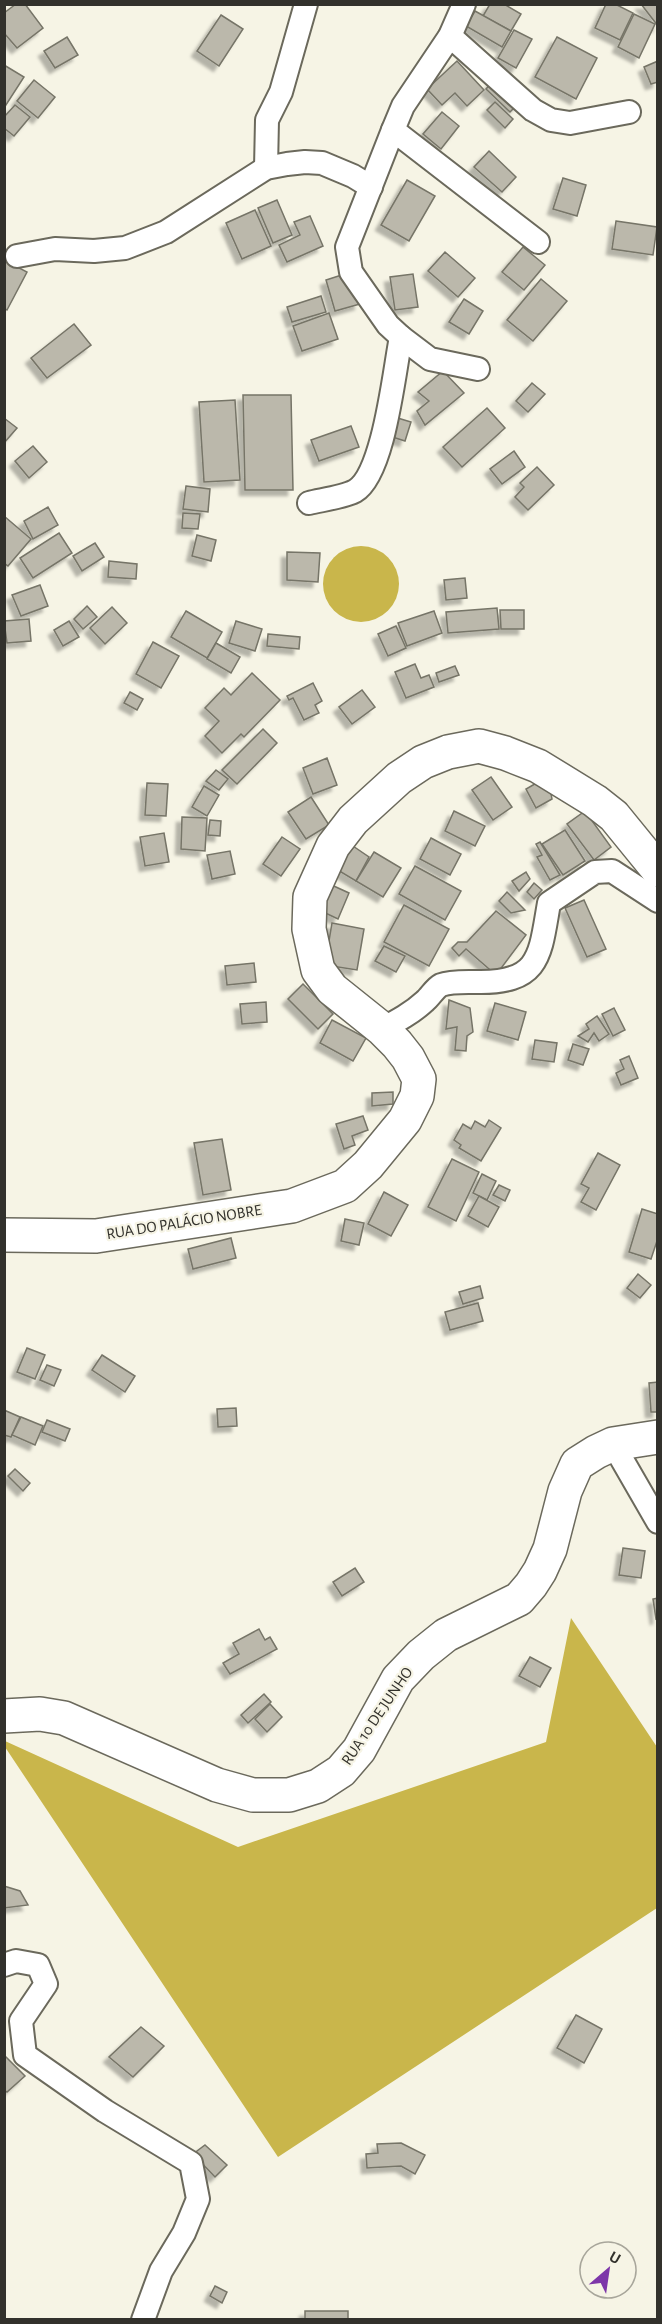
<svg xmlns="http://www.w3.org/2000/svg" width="662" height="2324" font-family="'Alegreya Sans',sans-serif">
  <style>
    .forest { fill: #c9b64b }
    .building { fill: #bbb8ab; stroke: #767467; stroke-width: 1.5; filter: url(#shadow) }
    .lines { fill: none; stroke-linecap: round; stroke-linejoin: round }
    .street-casing { stroke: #6b695c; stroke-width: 26 }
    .primary-casing { stroke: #6b695c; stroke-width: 36 }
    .street { stroke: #fff; stroke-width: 22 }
    .primary { stroke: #fff; stroke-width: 33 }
    .labels { text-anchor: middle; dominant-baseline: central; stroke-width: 4.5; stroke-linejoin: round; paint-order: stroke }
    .street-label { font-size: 16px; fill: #32312c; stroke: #f6f4e5 }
  </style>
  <defs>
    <filter id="shadow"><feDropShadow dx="-5.5" dy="5.5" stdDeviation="1.5" flood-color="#0004"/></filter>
  </defs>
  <rect width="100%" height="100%" fill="#f6f4e5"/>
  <!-- forest -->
  <g class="forest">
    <circle cx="361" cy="584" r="38"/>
    <path d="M571,1618L657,1747V1908L278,2157L5,1747V1741L238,1847L546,1742Z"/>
  </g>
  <!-- building -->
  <g class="building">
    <path d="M16,4H25L43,28L17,48L4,33V13Z"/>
    <path d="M490,4H504L521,14L511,31L483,16Z"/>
    <path d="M606,4H615L633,13L620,40L595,28Z"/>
    <path d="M641,4H658V26Z"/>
    <path d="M475,11L511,31L502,47L466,26Z"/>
    <path d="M634,14L655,24L639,58L618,47Z"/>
    <path d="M221,15L243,29L219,66L197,51Z"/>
    <path d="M514,30L532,39L516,68L498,58Z"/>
    <path d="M67,37L78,55L55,68L44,51Z"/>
    <path d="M557,37L597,58L576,99L535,77Z"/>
    <path d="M457,61L484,90L467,106L455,93L442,105L427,89Z"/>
    <path d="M658,61V82L651,84L644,67Z"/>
    <path d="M4,65L24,77L4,108Z"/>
    <path d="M495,79L519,103L510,112L486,89Z"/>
    <path d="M34,80L55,97L38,118L17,101Z"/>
    <path d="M495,102L513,119L505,128L487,110Z"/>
    <path d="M15,105L30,117L14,136L4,128V117Z"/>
    <path d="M442,112L459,126L441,149L423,134Z"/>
    <path d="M489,151L516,177L502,192L474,167Z"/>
    <path d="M563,178L586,185L577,216L553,209Z"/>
    <path d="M407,180L435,196L409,241L381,225Z"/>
    <path d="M277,200L292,235L273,243L258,208Z"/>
    <path d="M255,210L271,246L242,259L226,223Z"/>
    <path d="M310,216L323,246L287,262L279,245L300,235L294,222Z"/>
    <path d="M616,221L657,227L653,255L612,249Z"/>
    <path d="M523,247L545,265L524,290L502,272Z"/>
    <path d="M445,252L475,278L458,297L428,271Z"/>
    <path d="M4,260L27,272L7,310L4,308Z"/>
    <path d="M351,272L360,304L335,311L326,280Z"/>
    <path d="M413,274L418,307L395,310L390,277Z"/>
    <path d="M541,279L567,301L533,341L507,320Z"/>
    <path d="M321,296L326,312L292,322L287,307Z"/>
    <path d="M464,299L483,311L469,334L449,322Z"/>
    <path d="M329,313L338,339L302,351L293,326Z"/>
    <path d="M74,324L91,345L47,378L31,358Z"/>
    <path d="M443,371L464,393L425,425L417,411L429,401L418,392Z"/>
    <path d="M532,383L545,394L528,412L516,401Z"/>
    <path d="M243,395H291L293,490H245Z"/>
    <path d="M235,400L240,480L204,482L199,402Z"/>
    <path d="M487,408L505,428L462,467L443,447Z"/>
    <path d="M391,416L411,422L405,441L386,435Z"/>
    <path d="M4,418L17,428L4,443Z"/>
    <path d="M351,426L359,447L319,461L311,440Z"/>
    <path d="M33,446L47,462L29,478L15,461Z"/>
    <path d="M514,451L525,467L502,484L490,469Z"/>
    <path d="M537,467L554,485L528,510L515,497L524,487L520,483Z"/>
    <path d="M186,486L210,489L208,512L183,509Z"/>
    <path d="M48,507L58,525L33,539L24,521Z"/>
    <path d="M183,513L200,514L198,529L182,528Z"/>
    <path d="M4,516L31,539L8,566L4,563Z"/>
    <path d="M59,533L72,553L33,578L20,558Z"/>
    <path d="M197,535L216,540L211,561L192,556Z"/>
    <path d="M95,543L104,557L82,571L73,556Z"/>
    <path d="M287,552L320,553L318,582L287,580Z"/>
    <path d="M109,561L137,564L136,579L108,577Z"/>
    <path d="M465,578L467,598L446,600L444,580Z"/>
    <path d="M40,585L48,606L21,616L12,595Z"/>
    <path d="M87,606L97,617L83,629L74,619Z"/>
    <path d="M112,607L127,623L105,644L90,628Z"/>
    <path d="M497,608L499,629L448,633L446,612Z"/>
    <path d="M500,610H524V629H501Z"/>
    <path d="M186,611L222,632L207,658L171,637Z"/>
    <path d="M434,611L442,633L407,646L398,623Z"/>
    <path d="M29,619L31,641L7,643L4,621Z"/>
    <path d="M69,621L79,637L63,646L54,630Z"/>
    <path d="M236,621L262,629L255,651L229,643Z"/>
    <path d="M396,626L406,648L388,656L378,634Z"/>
    <path d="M268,634L300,637L299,649L267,646Z"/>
    <path d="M153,642L179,656L161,688L136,674Z"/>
    <path d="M216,643L240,657L231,673L207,659Z"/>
    <path d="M415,664L421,678L429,675L434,687L406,698L395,672Z"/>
    <path d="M455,666L459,675L439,682L436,673Z"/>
    <path d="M252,673L280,700L244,737L241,734L222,753L205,736L219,721L205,708L224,688L231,695Z"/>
    <path d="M313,683L322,701L315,705L319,713L304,720L293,698L289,700L287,696Z"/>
    <path d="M362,690L375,707L352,724L339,707Z"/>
    <path d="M130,692L143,699L137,710L124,703Z"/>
    <path d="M263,729L277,743L237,784L222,770Z"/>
    <path d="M327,758L337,785L313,794L303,768Z"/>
    <path d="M216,770L228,779L219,790L206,781Z"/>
    <path d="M491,777L512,807L493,820L472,790Z"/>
    <path d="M540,781L550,788L552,799L536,808L526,789Z"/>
    <path d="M147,783L168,784L166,816L145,815Z"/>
    <path d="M204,786L219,795L207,816L192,807Z"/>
    <path d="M311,797L329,825L306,839L288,812Z"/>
    <path d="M454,811L485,826L475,846L445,831Z"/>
    <path d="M585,811L611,847L594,860L567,824Z"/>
    <path d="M182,817L207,818L205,851L181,849Z"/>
    <path d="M210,820L221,821L220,836L208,835Z"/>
    <path d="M565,830L585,861L563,875L542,844Z"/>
    <path d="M164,833L169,862L145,866L140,837Z"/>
    <path d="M282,837L300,849L281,876L263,864Z"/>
    <path d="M431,838L461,854L450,875L420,859Z"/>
    <path d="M540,842L560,875L550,880L537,857L542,855L536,844Z"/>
    <path d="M350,844L369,857L356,881L336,869Z"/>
    <path d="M230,851L235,874L212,879L207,855Z"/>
    <path d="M374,852L401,868L383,897L356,881Z"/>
    <path d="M415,866L461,891L445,920L399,894Z"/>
    <path d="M526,872L530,879L519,891L512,881Z"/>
    <path d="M325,882L349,893L338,919L319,910Z"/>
    <path d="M534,883L542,890L534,899L527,892Z"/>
    <path d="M507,892L525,910L511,913L499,901Z"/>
    <path d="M584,900L606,949L587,957L565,908Z"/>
    <path d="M404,905L449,929L429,966L384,942Z"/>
    <path d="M496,911L526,935L496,975L466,949L459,956L452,948L458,942H467Z"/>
    <path d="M332,923L364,929L357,970L325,965Z"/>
    <path d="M384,946L405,956L396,972L375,961Z"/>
    <path d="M254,963L256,982L227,985L225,966Z"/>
    <path d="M303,984L333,1014L318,1029L288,999Z"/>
    <path d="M449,1000L470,1008L473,1032L467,1036L466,1051L455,1050L457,1027L446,1029Z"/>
    <path d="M266,1002L267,1022L242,1024L240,1004Z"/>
    <path d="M495,1003L526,1012L518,1040L487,1031Z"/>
    <path d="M614,1008L625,1030L613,1036L602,1014Z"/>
    <path d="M597,1016L609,1034L599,1041L594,1033L588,1042L578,1036L589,1029L586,1024Z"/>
    <path d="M332,1020L366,1038L353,1061L320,1043Z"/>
    <path d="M535,1040L557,1043L554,1062L532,1059Z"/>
    <path d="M573,1044L589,1049L583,1065L568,1060Z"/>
    <path d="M629,1056L638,1078L621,1085L616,1073L624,1069L620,1060Z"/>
    <path d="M393,1092V1104L372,1106V1093Z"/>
    <path d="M363,1116L368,1130L352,1136L355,1145L344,1149L336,1124Z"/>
    <path d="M489,1120L501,1128L481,1161L459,1148L461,1145L454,1140L463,1124L471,1129L475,1121L485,1127Z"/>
    <path d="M222,1139L231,1190L203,1195L194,1143Z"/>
    <path d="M598,1153L620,1165L596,1210L581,1202L589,1188L581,1184Z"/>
    <path d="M452,1159L479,1172L456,1221L428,1207Z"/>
    <path d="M482,1174L496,1181L487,1200L473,1193Z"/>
    <path d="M499,1185L510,1190L505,1201L493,1195Z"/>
    <path d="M384,1192L408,1205L391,1236L368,1224Z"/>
    <path d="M479,1196L499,1207L488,1227L468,1216Z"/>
    <path d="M642,1209L658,1214V1238L651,1259L629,1252Z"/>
    <path d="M345,1219L364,1223L359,1245L341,1241Z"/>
    <path d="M231,1238L236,1258L193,1269L188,1249Z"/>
    <path d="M638,1274L651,1285L640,1298L627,1288Z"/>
    <path d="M480,1286L483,1298L463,1304L459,1292Z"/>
    <path d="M478,1303L483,1321L450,1330L445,1312Z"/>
    <path d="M27,1348L45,1355L35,1379L17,1372Z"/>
    <path d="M102,1355L135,1376L125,1392L92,1370Z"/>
    <path d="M47,1365L61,1370L54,1386L40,1380Z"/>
    <path d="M658,1382V1412H651L649,1383Z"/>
    <path d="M236,1408L237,1426L218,1427L217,1409Z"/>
    <path d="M4,1410L20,1417L11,1437L4,1435Z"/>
    <path d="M21,1417L43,1426L35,1445L12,1435Z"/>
    <path d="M47,1420L70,1429L65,1441L42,1432Z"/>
    <path d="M15,1469L30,1483L23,1491L8,1476Z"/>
    <path d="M623,1548L645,1551L641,1578L619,1575Z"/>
    <path d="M355,1568L364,1582L342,1596L333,1582Z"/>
    <path d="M658,1598V1618L656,1619L653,1599Z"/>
    <path d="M259,1629L265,1640L270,1637L277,1649L230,1674L223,1663L239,1654L233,1643Z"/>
    <path d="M530,1657L551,1668L540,1687L519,1676Z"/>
    <path d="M264,1694L271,1702L248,1723L241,1715Z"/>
    <path d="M270,1704L282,1717L267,1732L255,1719Z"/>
    <path d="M4,1886L20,1891L28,1905L4,1908Z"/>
    <path d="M576,2015L602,2029L584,2063L557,2048Z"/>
    <path d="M141,2027L164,2046L133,2077L109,2057Z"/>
    <path d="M4,2055L25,2076L7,2092L4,2090Z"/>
    <path d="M401,2143L425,2155L415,2174L401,2166L367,2168L366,2154L378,2153L377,2144Z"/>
    <path d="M205,2145L227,2165L215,2177L193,2154Z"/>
    <path d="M215,2286L227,2292L222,2303L210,2296Z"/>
    <rect x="305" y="2311" width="43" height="9"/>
  </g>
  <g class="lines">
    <defs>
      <g id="street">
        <path d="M464,4L450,36L403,106L393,130L538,242"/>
        <path d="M450,36L533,110L551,120L570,123L629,112"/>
        <path d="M393,130L347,247L351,272L388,325L401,337L430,359L478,369"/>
        <path d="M266,168L267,120L281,92L306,4"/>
        <path d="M17,256L55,249L94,251L125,248L166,232L266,168L287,164L305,162L322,163L353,176L371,187"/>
        <path d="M309,503C321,500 344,497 355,491C384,474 394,372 401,337"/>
        <path d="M382,1029C397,1021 412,1013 425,1001C430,997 435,988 441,985C451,981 468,982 478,982C541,983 540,954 549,903L595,872L612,871L658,901"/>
        <path d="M613,1444L658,1522"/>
        <path d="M4,1965L16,1961L38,1965L46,1984L21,2021L25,2055L105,2111L191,2163L198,2199L184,2233L161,2271L143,2320"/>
      </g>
      <g id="primary">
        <path d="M4,1235L96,1236L292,1206L345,1186L368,1165L405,1120L417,1096L419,1079L408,1058L397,1044L382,1029L332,989L318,970L309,929L310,897L333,846L353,820L399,778L423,762L448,752L479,746L505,753L538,766L595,801L614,816L658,870"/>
        <path d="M4,1716L40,1714L64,1718L217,1785L253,1795H289L318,1786L341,1771L359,1750L398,1679L421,1655L446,1635L519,1599L531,1585L540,1571L550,1549L565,1491L577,1464L596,1452L613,1444L658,1437"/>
      </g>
    </defs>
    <!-- street casing -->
    <use href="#street" class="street-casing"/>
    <!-- primary casing -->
    <use href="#primary" class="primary-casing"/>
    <!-- street -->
    <use href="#street" class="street"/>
    <!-- primary -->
    <use href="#primary" class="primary"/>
  </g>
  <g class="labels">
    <!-- street labels -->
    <g class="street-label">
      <text transform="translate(184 1222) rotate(-9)">RUA DO PALÁCIO NOBRE</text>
      <text transform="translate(377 1716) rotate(-56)">RUA 10 DE JUNHO</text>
    </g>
  </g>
  <!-- border -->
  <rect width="662" height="2324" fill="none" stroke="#32312c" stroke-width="12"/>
  <!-- north arrow -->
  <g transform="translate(608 2270) rotate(29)"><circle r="28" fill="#f6f4e5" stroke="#a8a69b" stroke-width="1.5"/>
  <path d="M0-4.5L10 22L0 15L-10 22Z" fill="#7d36a9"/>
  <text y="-9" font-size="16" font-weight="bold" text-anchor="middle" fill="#32312c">U</text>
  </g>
</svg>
